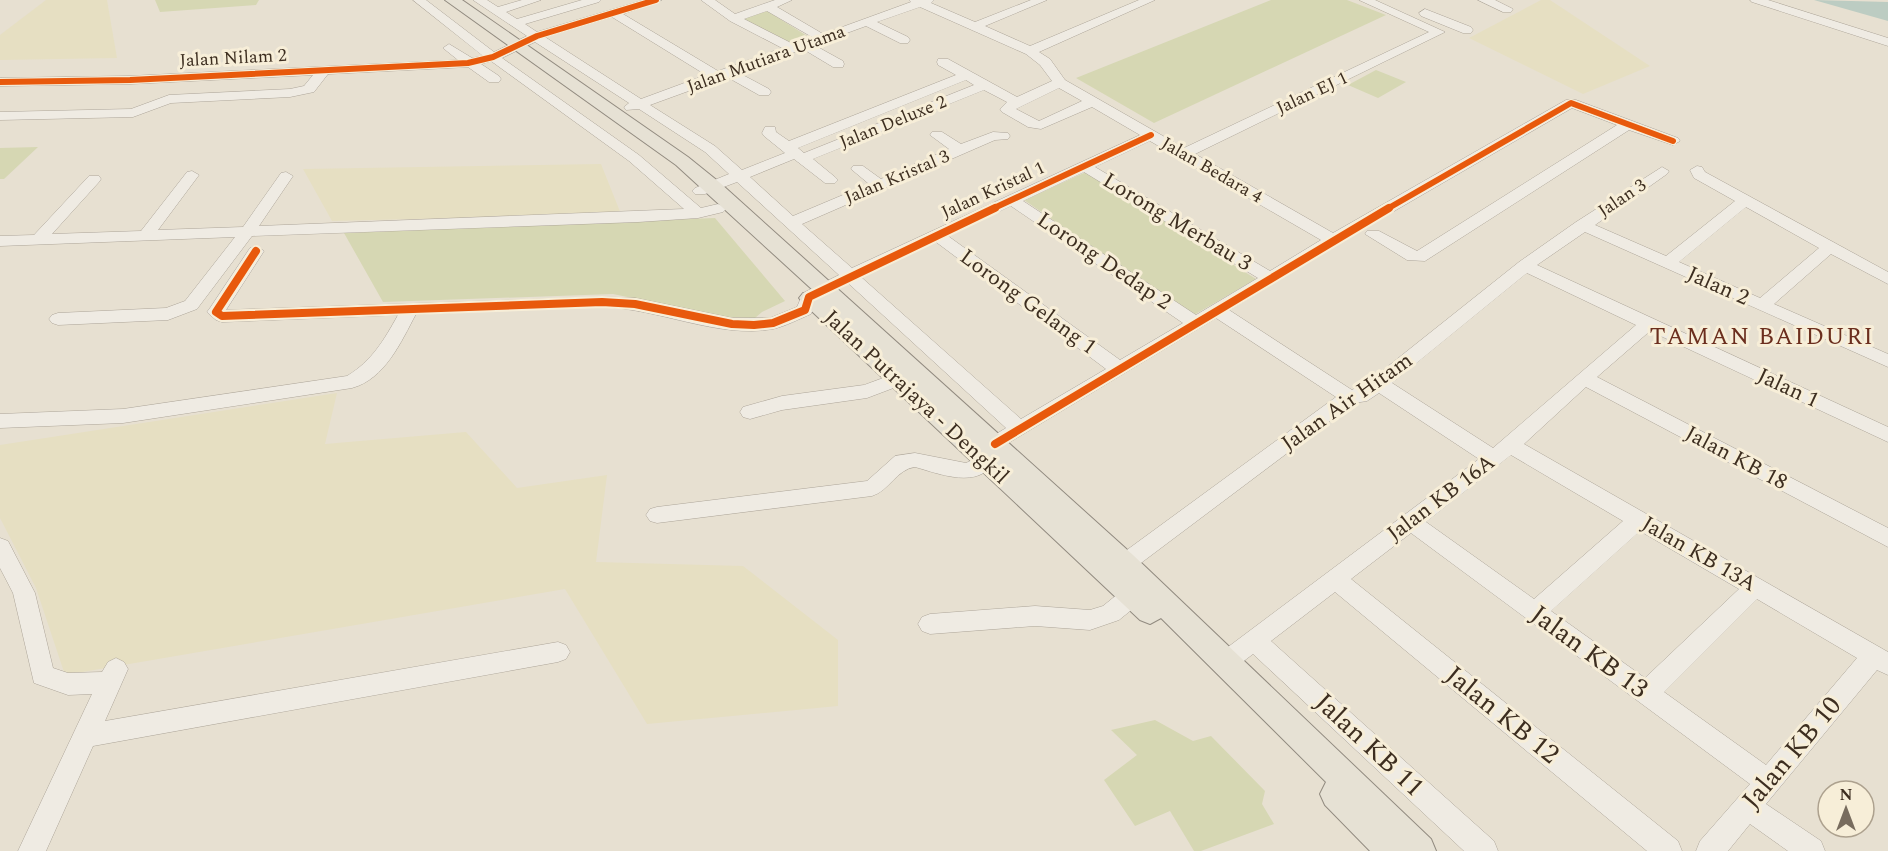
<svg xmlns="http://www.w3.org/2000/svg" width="1888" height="851" font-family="Spectral,serif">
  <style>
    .farmland { fill: #e6dfc2 }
    .green { fill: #d6d7b3 }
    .water { fill: #bcccc2 }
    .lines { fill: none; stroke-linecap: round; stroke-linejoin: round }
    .minor-casing { stroke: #ada599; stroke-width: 1 }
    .major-casing { stroke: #928b80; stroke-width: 2 }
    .minor { fill: #efebe3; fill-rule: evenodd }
    .major { fill: #e6e1d4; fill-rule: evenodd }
    .cycleway-far1-casing { stroke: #f7eed8; stroke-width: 8 }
    .cycleway-casing { stroke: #f7eed8; stroke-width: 12 }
    .cycleway-far1 { stroke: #e8590c; stroke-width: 6 }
    .cycleway { stroke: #e8590c; stroke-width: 8 }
    .labels { text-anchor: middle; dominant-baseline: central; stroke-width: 6; stroke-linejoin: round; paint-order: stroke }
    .far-street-label { font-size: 18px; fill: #3d2e20; stroke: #f7eed8 }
    .street-label { font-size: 22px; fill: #3d2e20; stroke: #f7eed8 }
    .neighbourhood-label { font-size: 24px; letter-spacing: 1.5px; fill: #6b2e1e; stroke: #f7eed8 }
    .near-street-label { font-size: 27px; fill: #3d2e20; stroke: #f7eed8 }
  </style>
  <rect width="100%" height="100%" fill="#e7e0d1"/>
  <!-- farmland -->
  <g class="farmland">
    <path d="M46,0H107L117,58L0,60V35Z"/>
    <path d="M1541,0H1550L1650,66L1583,94L1469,38Z"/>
    <path d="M601,164L621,214L332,221L303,169Z"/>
    <path d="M337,393L325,444L466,432L517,488L607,475L596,562L743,566L838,640V706L647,724L565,589L65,675L36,588L0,518V445Z"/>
  </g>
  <!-- green -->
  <g class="green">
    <path d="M155,0H259L256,5L160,12Z"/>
    <path d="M1271,0H1347L1386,15L1154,123L1076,78Z"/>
    <path d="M764,9L812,39L792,46L740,18Z"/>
    <path d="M1376,70L1406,82L1378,98L1348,85Z"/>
    <path d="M38,147L4,179H0V148Z"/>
    <path d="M1086,172L1256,279L1192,316L1024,200Z"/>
    <path d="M715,218L785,301L762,312L755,318L722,317L613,294L383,302L344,233Z"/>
    <path d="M1155,720L1193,741L1211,736L1265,791L1262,804L1274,824L1201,851H1194L1170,811L1135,826L1104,780L1137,755L1111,730Z"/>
  </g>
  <!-- water -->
  <path class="water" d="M1814,0L1888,2V21Z"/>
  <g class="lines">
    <defs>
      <g id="minor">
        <path d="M413,0H426L494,52L527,36L473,0H487L498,7L522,0H541L506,12L517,19L582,0H601L599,2L525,24L537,32L644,0H662L623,14L718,71L782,48L730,21L701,0H715L735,14L775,0H792L777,7L823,34L911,2L909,0H934L931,3L975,22L1031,0H1047L985,26L1030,46L1139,0H1155L1039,52L1050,59L1065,80L1184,148L1429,32L1359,0H1375L1445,32L1195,154L1333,233L1566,100H1576L1678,138L1680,141L1673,145L1629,130L1425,261L1407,260L1365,234L1367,231H1379L1417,251L1617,125L1572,108L1339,243L1229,310L1352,390L1372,379L1519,262L1576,222L1662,167L1669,171L1667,174L1595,225L1666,256L1735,201L1694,178L1690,170L1697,166L1702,167L1705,172L1888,272V284L1831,254L1774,304L1888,354V367L1585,232L1537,265L1888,427V442L1650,331L1597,377L1888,528V547L1586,387L1524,444L1888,652V675L1877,670L1766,804L1821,841L1825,851H1788L1750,824L1728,851H1696L1700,841L1750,784L1411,533L1351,579L1678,841L1682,851H1647L1335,592L1271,641L1494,841L1498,851H1464L1253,654L1232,670L1224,673L1216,670L1212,663L1216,656L1479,459L1379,393L1367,401L1354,403L1121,578L1113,581L1105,578L1102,572L1105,566L1336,397L1216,318L995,451L988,449L985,444L988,439L1006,428L848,283L817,300L811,314C799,319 786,326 773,329C718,339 658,308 602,307C540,307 478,312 416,314C401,342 385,379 352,388L123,423L0,428V414L123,409L347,376C372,361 384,340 398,315L222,322L216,320L207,312L210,308L250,248L256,246L264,251L226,310L602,297L635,298L732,318H770L797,307L803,293L839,275L737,182L705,194H695L692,191L695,188L729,174L705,152L639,109L626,110L624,107L629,103L535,42L502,58L639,155L701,208L718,204L723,206L726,209L723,212L698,218L638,222L252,236L197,309L168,320L58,325L52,323L49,319L52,315L58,313L166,308L185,301L235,237L0,246V236L34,235L89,176H99L101,179L99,182L52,234L141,231L187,172L192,171L199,175L158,230L243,227L281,173L286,172L293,176L259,226L684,209L629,161L491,61L481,64L499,76L501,79L499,82H489L468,67L328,74L314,92L290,97L171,103L133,117L0,120V112L131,109L169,95L290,89L304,86L313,75L130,84L0,86V78L130,76L458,60L443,48L449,44L472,58L483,56ZM920,7L1026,54L1040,65L1052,81L1017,97L948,59H938L937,62L938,65L956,75L789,141L776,132L775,127H765L762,133L764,136L785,153L742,170L715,146L650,105L727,77L759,95H769L771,92L769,89L739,73L803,49L833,67H843L844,64L843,61L814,45L866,26L900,43H908L910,40L908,37L877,22ZM767,11L812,37L793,44L744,19ZM612,17L706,75L641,99L545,37ZM966,80L974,85L804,153L798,148ZM1059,88L1082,101L1039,121L1016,109ZM984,90L1007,102L1000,109L1002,112L1028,127L1041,129L1092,107L1140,135L852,268L802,224L995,140L1008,139L1010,136L1008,133L993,132L961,144L942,132H932L930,135L949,149L881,179L863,166H853L851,169L869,184L793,216L750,177L794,159L825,183H835L838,180L835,177L813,159ZM1150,141L1321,240L1270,271L1095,167ZM1084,172L1258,278L1196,315L1023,201ZM1011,206L1183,323L1120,360L948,236ZM1746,207L1819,248L1760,298L1679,262ZM936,242L1106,369L1021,419L861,277ZM1527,273L1636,325L1493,448L1392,383ZM1511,455L1623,521L1534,599L1426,522ZM1640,531L1739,589L1645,678L1551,611ZM1757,599L1857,658L1766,765L1664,692Z"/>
        <path d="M1478,0H1495L1513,9L1511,12H1503Z"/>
        <path d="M1750,0H1768L1888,38V46L1752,2Z"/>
        <path d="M1425,9L1471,27L1473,30L1471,33H1463L1421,16L1419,13Z"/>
        <path d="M897,373L904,374L906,379L904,384L867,398L782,410L750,419L743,417L740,412L743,407L782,396L864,385Z"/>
        <path d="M915,453L966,463L985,454L992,456L995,461C979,490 940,474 915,467C897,469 889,491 872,496L657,523L650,521L646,515L650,509L657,507L867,481L895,456Z"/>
        <path d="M0,538L8,541L35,593L53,668L68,673L102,672L108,662L116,658L124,662L128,669L105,721L558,642L566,645L570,652L566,659L558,662L93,746L46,851H18L92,694L68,695L34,683L13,593L0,568Z"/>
        <path d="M1132,587L1140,589L1143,596L1140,603L1119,620L1090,630L1035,626L930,634L922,631L918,624L922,617L930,614L1035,606L1090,610L1103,606L1124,589Z"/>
      </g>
      <path id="major" d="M445,0H462L688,157L719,182L1133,555L1431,839L1436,851H1370L1325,805L1320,794L1326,782L1161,618L1150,624L1140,620L803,303L799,298L803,293H816L676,165Z"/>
    </defs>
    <!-- minor casing -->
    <use href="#minor" class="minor-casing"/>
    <!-- major casing -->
    <use href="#major" class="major-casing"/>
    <!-- minor -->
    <use href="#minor" class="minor"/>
    <!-- major -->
    <use href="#major" class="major"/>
    <defs>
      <g id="cycleway-far1">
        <path d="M0,82L130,80L468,63L493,57L537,36L656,0"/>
        <path d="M992,209L1151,135"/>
        <path d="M1387,209L1571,103L1673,141"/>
      </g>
      <g id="cycleway">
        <path d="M256,251L216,312L222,316L602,302L635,304L732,324L754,325L773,323L805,310L809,297L995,208"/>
        <path d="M995,444L1389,208"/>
      </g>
    </defs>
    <!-- cycleway-far1 casing -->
    <use href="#cycleway-far1" class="cycleway-far1-casing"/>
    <!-- cycleway casing -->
    <use href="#cycleway" class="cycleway-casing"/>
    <!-- cycleway-far1 -->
    <use href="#cycleway-far1" class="cycleway-far1"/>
    <!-- cycleway -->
    <use href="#cycleway" class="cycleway"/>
  </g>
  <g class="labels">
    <!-- far-street labels -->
    <g class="far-street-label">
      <text transform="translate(233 58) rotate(-3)">Jalan Nilam 2</text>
      <text transform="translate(766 59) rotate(-20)">Jalan Mutiara Utama</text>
      <text transform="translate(1312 93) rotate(-25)">Jalan EJ 1</text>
      <text transform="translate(893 122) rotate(-22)">Jalan Deluxe 2</text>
      <text transform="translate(1212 170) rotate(30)">Jalan Bedara 4</text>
      <text transform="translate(897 177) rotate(-23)">Jalan Kristal 3</text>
      <text transform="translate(993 190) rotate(-25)">Jalan Kristal 1</text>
      <text transform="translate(1622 198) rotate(-34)">Jalan 3</text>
    </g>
    <!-- street labels -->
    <g class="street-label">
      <text transform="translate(1177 222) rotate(31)">Lorong Merbau 3</text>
      <text transform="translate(1104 261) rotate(34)">Lorong Dedap 2</text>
      <text transform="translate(1718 286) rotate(24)">Jalan 2</text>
      <text transform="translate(1028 302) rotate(36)">Lorong Gelang 1</text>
      <text transform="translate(1788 388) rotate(25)">Jalan 1</text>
      <text transform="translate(916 397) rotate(43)">Jalan Putrajaya - Dengkil</text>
      <text transform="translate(1347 402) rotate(-35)">Jalan Air Hitam</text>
      <text transform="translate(1736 458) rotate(28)">Jalan KB 18</text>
      <text transform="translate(1441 498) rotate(-37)">Jalan KB 16A</text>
      <text transform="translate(1699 554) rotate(30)">Jalan KB 13A</text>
    </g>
    <!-- neighbourhood labels -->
    <g class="neighbourhood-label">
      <text x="1762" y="337">TAMAN BAIDURI</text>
    </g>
    <!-- near-street labels -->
    <g class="near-street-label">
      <text transform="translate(1589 652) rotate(36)">Jalan KB 13</text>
      <text transform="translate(1502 715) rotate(39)">Jalan KB 12</text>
      <text transform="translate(1369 745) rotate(43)">Jalan KB 11</text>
      <text transform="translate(1792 753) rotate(-50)">Jalan KB 10</text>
    </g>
  </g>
  <!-- north arrow -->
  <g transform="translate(1846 809)"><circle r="28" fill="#f7eed8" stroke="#ada18e" stroke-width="1.5"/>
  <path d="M0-4.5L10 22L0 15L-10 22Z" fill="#786c5e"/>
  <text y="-9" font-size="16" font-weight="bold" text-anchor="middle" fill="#3d2e20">N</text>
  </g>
</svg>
